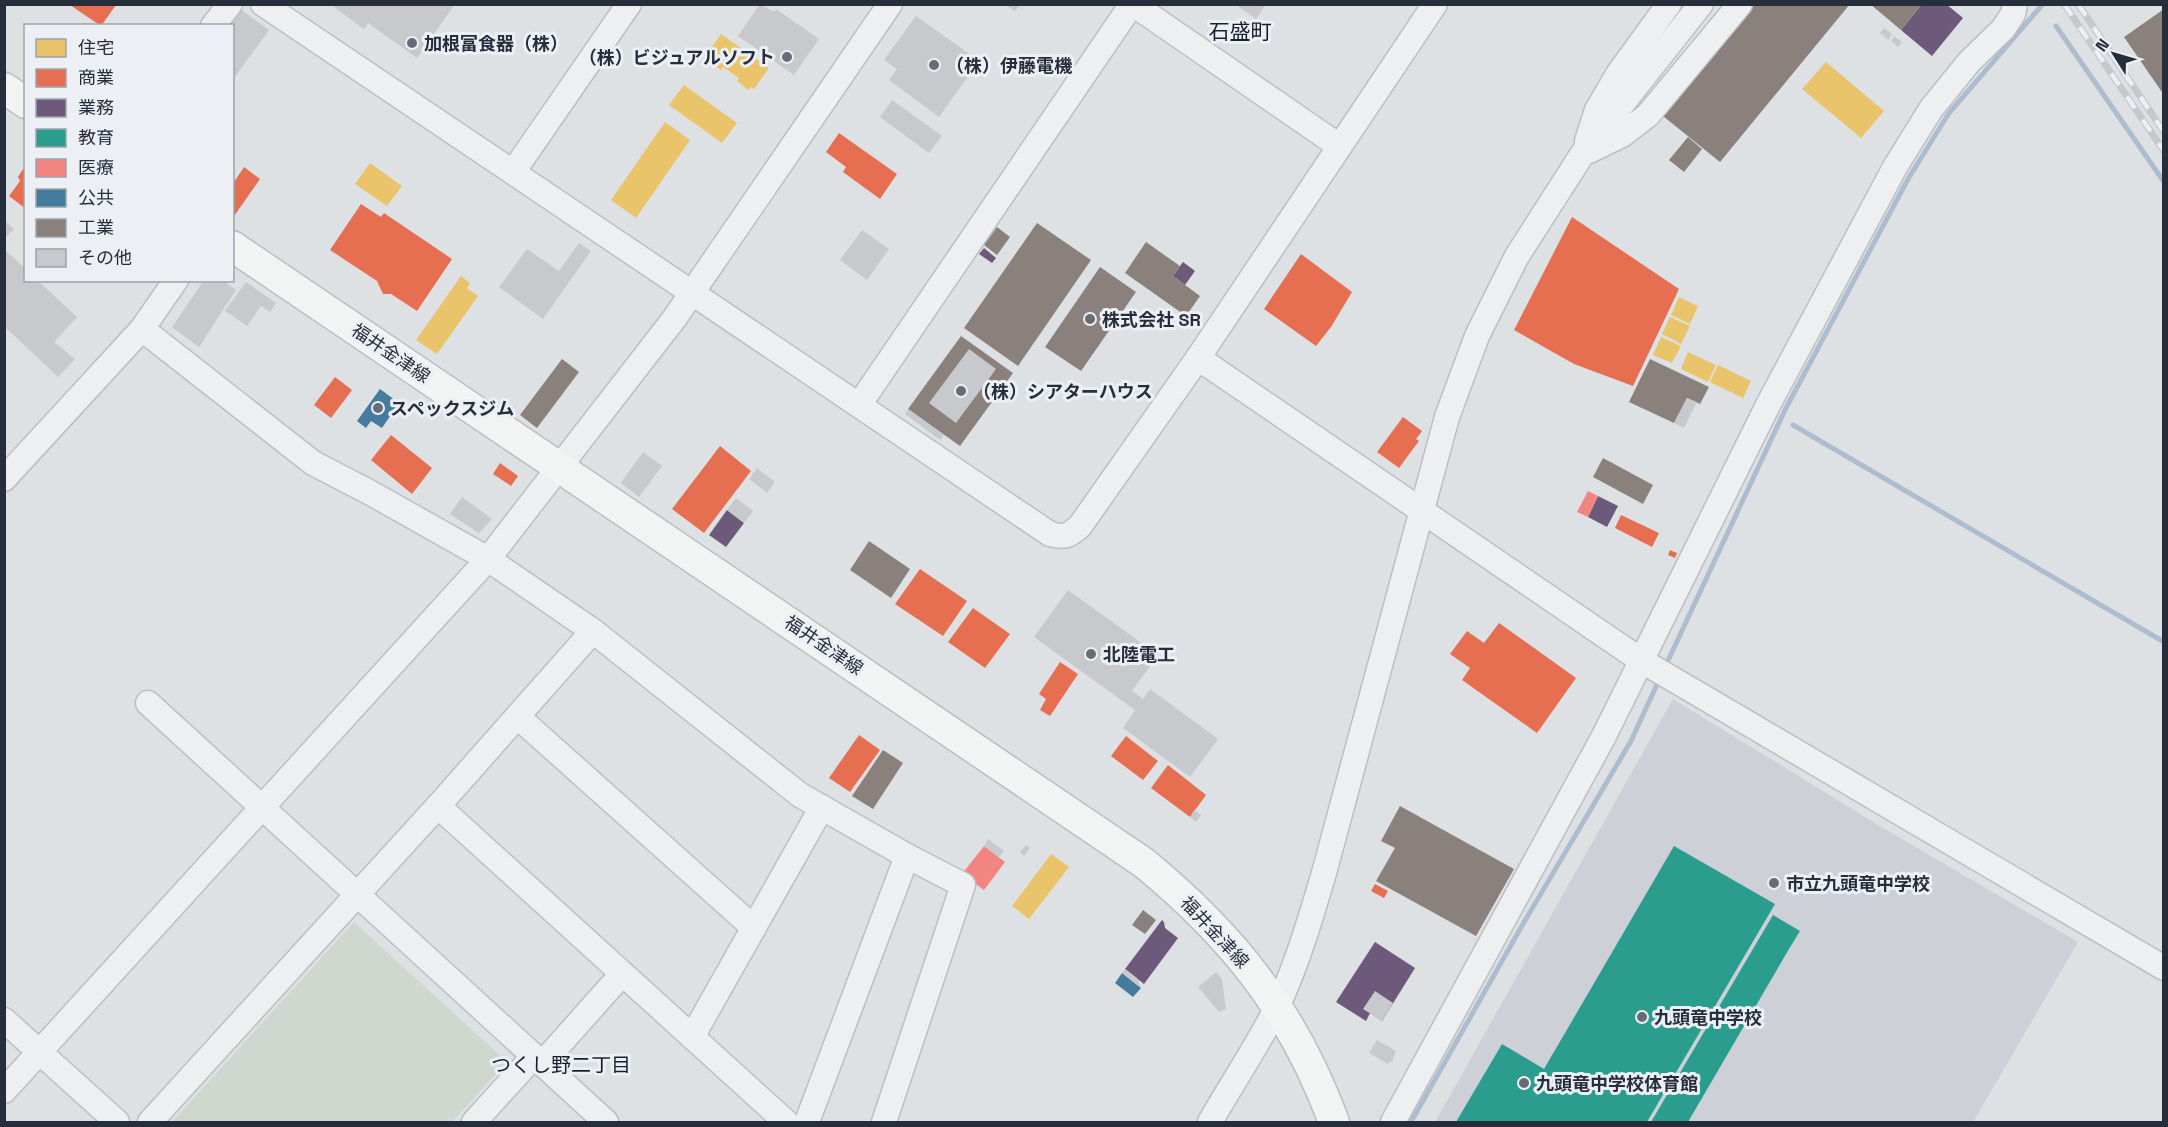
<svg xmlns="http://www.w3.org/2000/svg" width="2168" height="1127" font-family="'Space Grotesk','Noto Sans JP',sans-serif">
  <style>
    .built { fill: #cdd0d7 }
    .green { fill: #cfd7cf }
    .homes { fill: #e9c46a }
    .shops { fill: #e76f51 }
    .offices { fill: #6d597a }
    .schools { fill: #2a9d8f }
    .health { fill: #f28482 }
    .public { fill: #457b9d }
    .industry { fill: #8a817c }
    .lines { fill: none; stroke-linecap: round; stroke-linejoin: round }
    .stream { stroke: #aebdce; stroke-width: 5 }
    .building { fill: #c7c9cc }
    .minor-casing { stroke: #bcbfc2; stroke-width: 27 }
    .major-casing { stroke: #bbbec1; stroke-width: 33 }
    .minor { stroke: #eeeff0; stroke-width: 24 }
    .major { stroke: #f2f4f4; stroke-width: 30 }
    .rail-casing { stroke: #c7c8cb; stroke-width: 7 }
    .rail { stroke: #eceff4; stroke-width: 4.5; stroke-dasharray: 14; stroke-linecap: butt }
    .poi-dot { fill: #676d76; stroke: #eceff4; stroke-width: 2 }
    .labels { text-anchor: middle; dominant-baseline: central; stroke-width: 6; stroke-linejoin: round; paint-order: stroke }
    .poi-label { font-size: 18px; font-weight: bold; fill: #272e3b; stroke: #eceff4; text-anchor: start }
    .street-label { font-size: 18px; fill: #272e3b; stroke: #eceff4 }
    .neighbourhood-label { font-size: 20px; fill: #191f2c; stroke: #eceff4 }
    .quarter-label { font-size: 21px; fill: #191f2c; stroke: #eceff4 }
  </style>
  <rect width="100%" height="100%" fill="#dee1e4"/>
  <!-- built -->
  <path class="built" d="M1673,699L1878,825L2078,942L1973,1122H1435Z"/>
  <!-- green -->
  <path class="green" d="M354,922L507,1062L452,1122H172Z"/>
  <!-- homes -->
  <g class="homes">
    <path d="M721,34L769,68L754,89L751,87L749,90L737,81L739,78L723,67L721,70L709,62L711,58L706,55Z"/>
    <path d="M1826,62L1884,111L1861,138L1802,89Z"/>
    <path d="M684,85L737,123L722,143L669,105Z"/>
    <path d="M665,122L690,140L636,218L611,200Z"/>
    <path d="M370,163L402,186L387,206L355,184Z"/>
    <path d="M461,276L470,283L467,288L478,296L437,354L416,340Z"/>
    <path d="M1679,297L1698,306L1690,324L1671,315Z"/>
    <path d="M1670,317L1690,326L1681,344L1662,334Z"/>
    <path d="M1661,337L1681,346L1672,363L1653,355Z"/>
    <path d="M1688,352L1716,365L1708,382L1681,369Z"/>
    <path d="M1718,365L1751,381L1743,398L1710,382Z"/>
    <path d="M1051,854L1069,867L1029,919L1012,906Z"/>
  </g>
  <!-- shops -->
  <g class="shops">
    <path d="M70,5H116L101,26Z"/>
    <path d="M839,133L897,174L880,199L843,172L846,167L826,152Z"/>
    <path d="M244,167L260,179L232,219V185Z"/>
    <path d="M23,169L26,171V209L9,196L20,181L18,177Z"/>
    <path d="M361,204L381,217L384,213L452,259L417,311L391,294H383L377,281L330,250Z"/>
    <path d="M1572,217L1679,289L1633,386L1574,364L1514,330Z"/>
    <path d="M1301,254L1352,292L1331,327L1316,346L1264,309Z"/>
    <path d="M335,377L352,390L331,418L314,405Z"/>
    <path d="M1403,417L1422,431L1416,439L1419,441L1399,468L1377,452Z"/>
    <path d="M391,435L432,468L412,494L371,460Z"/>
    <path d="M720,446L751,471L704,533L672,509Z"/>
    <path d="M500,463L518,476L511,486L493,474Z"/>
    <path d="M1621,515L1659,533L1652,547L1615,528Z"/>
    <path d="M1670,550L1677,553L1675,558L1668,555Z"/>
    <path d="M920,569L967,601L943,636L895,604Z"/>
    <path d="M973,608L1010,634L985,668L948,642Z"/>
    <path d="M1499,623L1576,678L1537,733L1462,680L1470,668L1450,654L1467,631L1484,643Z"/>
    <path d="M1060,662L1078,674L1050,716L1040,710L1046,699L1039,694Z"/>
    <path d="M859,735L880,750L850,792L829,778Z"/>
    <path d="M1126,736L1158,761L1143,780L1111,756Z"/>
    <path d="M1168,765L1206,795L1190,817L1151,788Z"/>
    <path d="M1375,884L1388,891L1384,898L1371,891Z"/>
  </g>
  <!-- offices -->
  <g class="offices">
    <path d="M1922,4H1946L1963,18L1932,56L1901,30Z"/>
    <path d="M984,248L996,258L992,263L979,254Z"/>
    <path d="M1183,262L1195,271L1185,285L1173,276Z"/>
    <path d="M1598,496L1618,506L1607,527L1588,517Z"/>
    <path d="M727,510L744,523L726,547L709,535Z"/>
    <path d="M1162,920L1164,922L1165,928L1178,938L1144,984L1125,969Z"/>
    <path d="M1375,942L1415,968L1382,1021L1370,1013L1366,1021L1336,1002Z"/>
  </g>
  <!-- schools -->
  <g class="schools">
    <path d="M1674,846L1775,904L1647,1122H1456L1502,1044L1544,1069Z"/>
    <path d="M1773,915L1800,931L1789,949L1688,1122H1651Z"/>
  </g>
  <!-- health -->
  <g class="health">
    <path d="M1588,491L1598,496L1588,517L1577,512Z"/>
    <path d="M984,846L1005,862L984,890L962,874Z"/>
  </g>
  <!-- public -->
  <g class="public">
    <path d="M380,389L399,403L382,428L371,421L366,428L357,421Z"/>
    <path d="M1122,973L1141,988L1133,997L1115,983Z"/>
  </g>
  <!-- industry -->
  <g class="industry">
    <path d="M1754,4H1850L1720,162L1663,116Z"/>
    <path d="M1870,4H1922L1901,30Z"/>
    <path d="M2164,9V95L2124,37Z"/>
    <path d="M1688,137L1702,149L1684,172L1669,160Z"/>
    <path d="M1037,223L1091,260L1018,366L964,328Z"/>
    <path d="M997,227L1010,237L997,255L984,245Z"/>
    <path d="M1146,242L1180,266L1173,276L1200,296L1186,316L1125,273Z"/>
    <path d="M1100,267L1136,292L1081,371L1045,347Z"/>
    <path d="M961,336L1013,373L960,446L908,409Z"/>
    <path d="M562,359L579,372L537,428L520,415Z"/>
    <path d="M1650,359L1709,387L1700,404L1687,398L1674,423L1629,402Z"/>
    <path d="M1603,458L1653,485L1643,504L1593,477Z"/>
    <path d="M869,541L910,569L891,598L850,570Z"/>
    <path d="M883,750L903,763L873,809L852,796Z"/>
    <path d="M1400,806L1514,869L1476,936L1376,881L1395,848L1381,841Z"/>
    <path d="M1143,910L1156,920L1145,934L1132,925Z"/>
  </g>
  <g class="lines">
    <!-- stream -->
    <g class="stream">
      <path d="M2056,26L2164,182"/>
      <path d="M1793,425L2164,642"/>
      <path d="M1665,667L1785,410L1908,179L1949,113L2043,4"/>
      <path d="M1411,1122L1523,924L1631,741L1660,678"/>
    </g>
  </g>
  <!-- building -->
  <g class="building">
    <path d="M330,4H455L417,58L368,23L364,29Z"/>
    <path d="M760,4L774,12L776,9L819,39L794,75L738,36Z"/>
    <path d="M1235,4H1266L1256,19Z"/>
    <path d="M1006,5H1020L1015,11Z"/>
    <path d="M240,9L269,30L232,81V26H228Z"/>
    <path d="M916,16L979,61L939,117L889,80L897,69L884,60Z"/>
    <path d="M1884,28L1892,34L1888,40L1880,33Z"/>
    <path d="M1894,36L1902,42L1898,47L1891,41Z"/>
    <path d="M892,100L942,136L929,153L880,117Z"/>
    <path d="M4,220L14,229L4,239Z"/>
    <path d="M862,230L889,249L867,280L840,260Z"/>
    <path d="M579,243L591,251L543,319L499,287L527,249L559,271Z"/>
    <path d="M5,250L26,269V280H37L77,317L54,342L75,359L58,377L5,327Z"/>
    <path d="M204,280H222L236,290L199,347L172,327Z"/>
    <path d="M246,282L276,303L270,312L261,306L247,326L225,311Z"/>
    <path d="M969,349L996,369L956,423L929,403Z"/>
    <path d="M1687,398L1697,402L1684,428L1674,423Z"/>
    <path d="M908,409L944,435L940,440L905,414Z"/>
    <path d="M643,452L662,466L639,497L621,483Z"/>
    <path d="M757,468L775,482L767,493L749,479Z"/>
    <path d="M462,497L492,519L479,533L450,514Z"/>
    <path d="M736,498L753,511L744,523L727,510Z"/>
    <path d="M1068,590L1158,655L1132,691L1143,699L1150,689L1218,739L1190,777L1123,728L1135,710L1034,637Z"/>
    <path d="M1194,810L1201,815L1196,822L1190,817Z"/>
    <path d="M988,839L1004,851L999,857L984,846Z"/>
    <path d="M1026,845L1030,848L1024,856L1020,852Z"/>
    <path d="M1125,969L1137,978L1141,988L1122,973Z"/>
    <path d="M1216,972L1222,979L1226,1009L1219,1012L1198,987Z"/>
    <path d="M1375,991L1393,1003L1382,1021L1363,1009Z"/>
    <path d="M1377,1040L1396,1051L1392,1062L1390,1061L1388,1064L1369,1053Z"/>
  </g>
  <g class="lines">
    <defs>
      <g id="minor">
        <path d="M263,4L1050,534C1064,538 1069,536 1080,526L1198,358L1435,4"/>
        <path d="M1133,4L1339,146"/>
        <path d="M213,26L230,4"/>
        <path d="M1587,141L1597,110L1618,74L1669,4"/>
        <path d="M1589,151L1622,135L1648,115L1740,4"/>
        <path d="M513,172L629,4"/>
        <path d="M142,329L313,463L369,492L488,559L593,631"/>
        <path d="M1198,358L1642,661L2164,968"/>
        <path d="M859,405L1132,4"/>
        <path d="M4,479L142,329L176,280"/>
        <path d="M148,703L606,1122"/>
        <path d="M518,717L754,928"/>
        <path d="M438,806L786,1122"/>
        <path d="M4,1020L117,1122"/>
        <path d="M692,1037L822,807"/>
        <path d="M542,1064L622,974"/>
        <path d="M4,1091L488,559L674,319L890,4"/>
        <path d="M150,1122L438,806L593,631L800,795L907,856L963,885L884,1122"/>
        <path d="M474,1122L534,1056"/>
        <path d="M807,1122L907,856"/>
        <path d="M1210,1122C1232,1083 1259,1044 1279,1003C1298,961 1311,917 1324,873L1447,417L1477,336L1517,256L1581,156L1701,4"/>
        <path d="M1393,1122L1604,736L1768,405L1895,167L1931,109L1969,62L2003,29L2013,14L2015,4"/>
      </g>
      <g id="major">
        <path d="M4,88L26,103"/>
        <path d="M232,246L1144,863C1235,938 1293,1012 1334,1122"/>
      </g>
    </defs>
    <!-- minor casing -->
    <use href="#minor" class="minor-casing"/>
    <!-- major casing -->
    <use href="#major" class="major-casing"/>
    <!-- minor -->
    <use href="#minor" class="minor"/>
    <!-- major -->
    <use href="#major" class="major"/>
    <defs>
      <g id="rail">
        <path d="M2064,4L2164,151"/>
        <path d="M2078,4L2164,132"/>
      </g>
    </defs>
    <!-- rail casing -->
    <use href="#rail" class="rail-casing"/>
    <!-- rail -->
    <use href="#rail" class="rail"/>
  </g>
  <!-- markers -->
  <g class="poi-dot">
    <circle cx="412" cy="43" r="6"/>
    <circle cx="787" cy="57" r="6"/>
    <circle cx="934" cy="65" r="6"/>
    <circle cx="1090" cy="319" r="6"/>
    <circle cx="961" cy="391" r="6"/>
    <circle cx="378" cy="408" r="6"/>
    <circle cx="1091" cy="654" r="6"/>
    <circle cx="1774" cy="883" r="6"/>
    <circle cx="1642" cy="1017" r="6"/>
    <circle cx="1524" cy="1083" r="6"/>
  </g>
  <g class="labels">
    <!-- poi labels -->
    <g class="poi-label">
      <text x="424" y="43">加根富食器（株）</text>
      <text x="775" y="57" text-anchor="end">（株）ビジュアルソフト</text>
      <text x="946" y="65">（株）伊藤電機</text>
      <text x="1102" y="319">株式会社 SR</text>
      <text x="973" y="391">（株）シアターハウス</text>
      <text x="390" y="408">スペックスジム</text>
      <text x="1103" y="654">北陸電工</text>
      <text x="1786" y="883">市立九頭竜中学校</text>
      <text x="1654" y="1017">九頭竜中学校</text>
      <text x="1536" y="1083">九頭竜中学校体育館</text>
    </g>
    <!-- street labels -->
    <g class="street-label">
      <text transform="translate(391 353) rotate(34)">福井金津線</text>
      <text transform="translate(824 645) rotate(34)">福井金津線</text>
      <text transform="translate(1215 932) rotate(47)">福井金津線</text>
    </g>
    <!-- neighbourhood labels -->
    <g class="neighbourhood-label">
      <text x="561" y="1065">つくし野二丁目</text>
    </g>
    <!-- quarter labels -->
    <g class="quarter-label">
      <text x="1240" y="31">石盛町</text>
    </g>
  </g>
  <!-- border -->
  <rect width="2168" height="1127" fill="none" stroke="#272e3b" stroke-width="12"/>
  <!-- legend -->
  <rect x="24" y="24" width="210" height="258" fill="#eceff4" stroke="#9da2aa" stroke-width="1.5"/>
  <rect x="36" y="39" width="30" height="18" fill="#e9c46a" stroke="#9da2aa" stroke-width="1.5"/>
  <text x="78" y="54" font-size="18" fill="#272e3b">住宅</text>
  <rect x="36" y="69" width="30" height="18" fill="#e76f51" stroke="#9da2aa" stroke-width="1.5"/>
  <text x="78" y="84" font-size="18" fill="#272e3b">商業</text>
  <rect x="36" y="99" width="30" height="18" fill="#6d597a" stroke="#9da2aa" stroke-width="1.5"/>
  <text x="78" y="114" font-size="18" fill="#272e3b">業務</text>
  <rect x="36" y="129" width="30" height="18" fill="#2a9d8f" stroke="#9da2aa" stroke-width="1.5"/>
  <text x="78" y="144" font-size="18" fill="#272e3b">教育</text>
  <rect x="36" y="159" width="30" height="18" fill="#f28482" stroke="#9da2aa" stroke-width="1.5"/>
  <text x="78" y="174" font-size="18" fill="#272e3b">医療</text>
  <rect x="36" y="189" width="30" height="18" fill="#457b9d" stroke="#9da2aa" stroke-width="1.5"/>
  <text x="78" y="204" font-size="18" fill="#272e3b">公共</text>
  <rect x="36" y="219" width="30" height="18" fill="#8a817c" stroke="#9da2aa" stroke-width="1.5"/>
  <text x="78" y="234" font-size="18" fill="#272e3b">工業</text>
  <rect x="36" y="249" width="30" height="18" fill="#c7c9cc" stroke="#9da2aa" stroke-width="1.5"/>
  <text x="78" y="264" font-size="18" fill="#272e3b">その他</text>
  <!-- north arrow -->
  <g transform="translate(2114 54) rotate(307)" stroke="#eceff4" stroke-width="4.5" paint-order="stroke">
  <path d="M0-4.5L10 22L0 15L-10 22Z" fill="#272e3b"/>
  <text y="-9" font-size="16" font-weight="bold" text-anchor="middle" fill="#272e3b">N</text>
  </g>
</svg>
